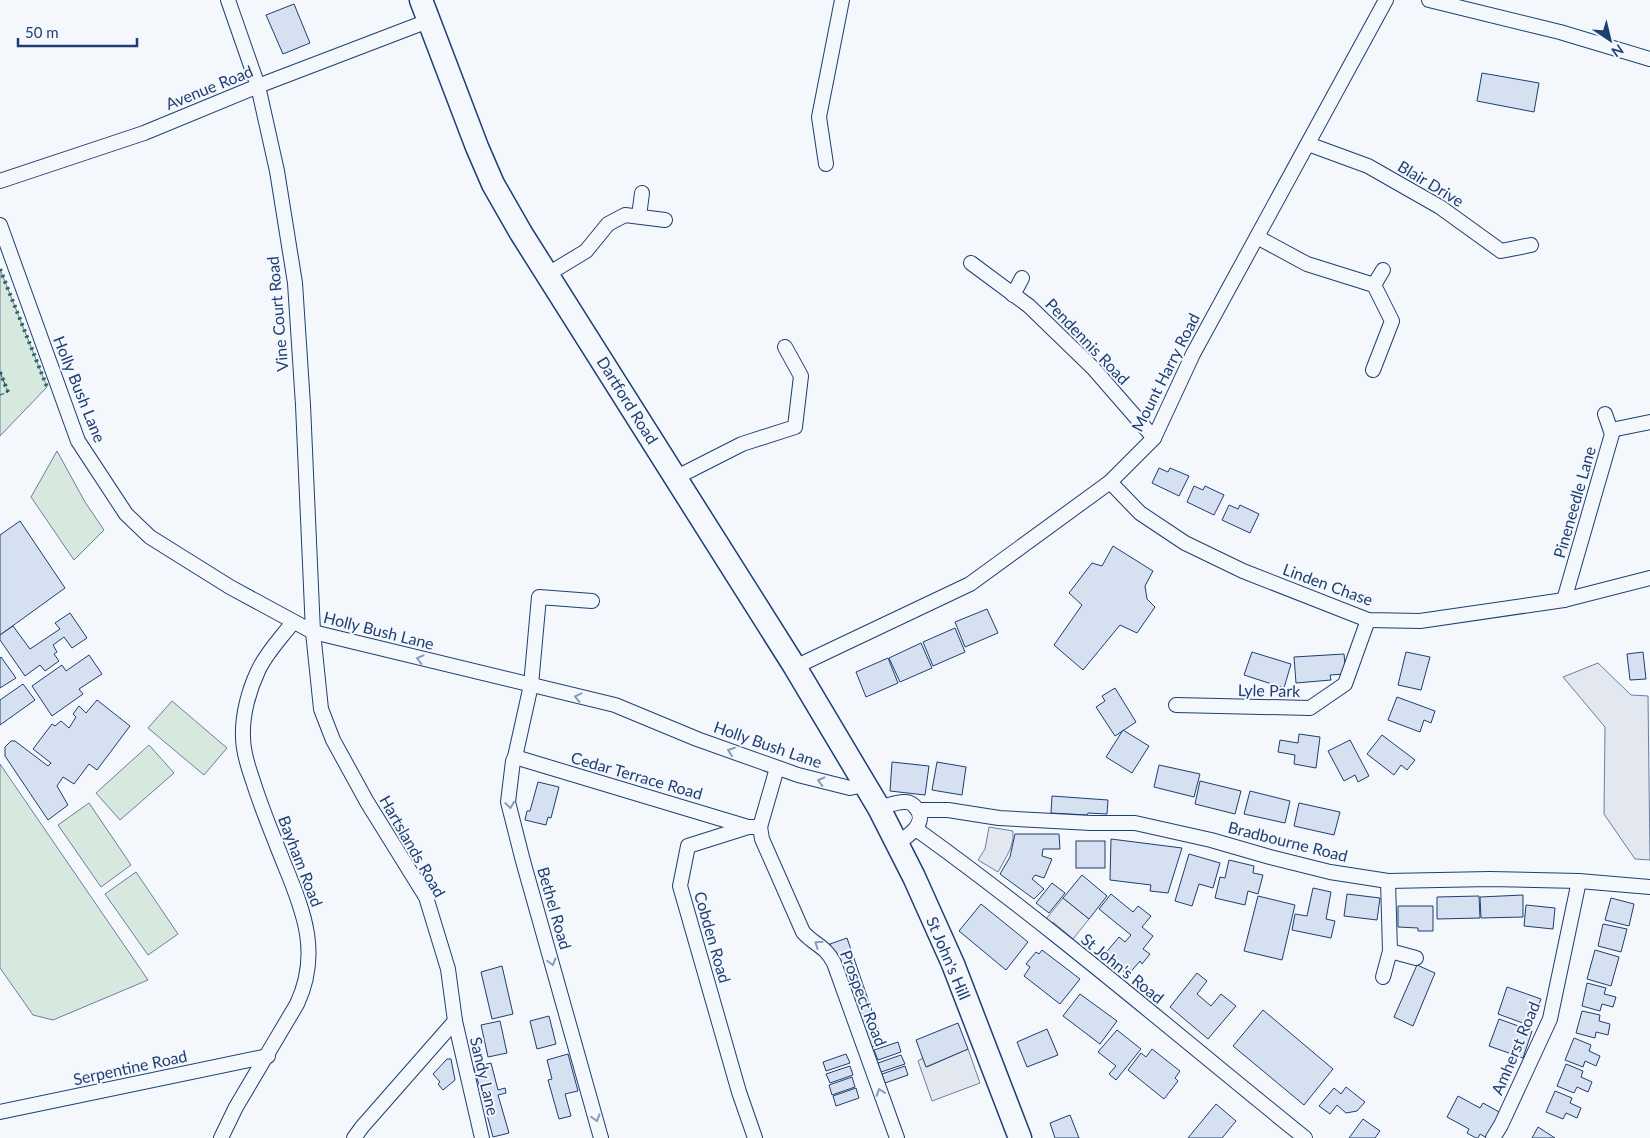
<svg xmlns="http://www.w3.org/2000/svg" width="1650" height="1138" font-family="Lato,sans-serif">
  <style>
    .green { fill: #d7e8df; stroke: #687fa3 }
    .parking { fill: #e3e8f0; stroke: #687fa3 }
    .building { fill: #d5e0f0; stroke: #1d3f73 }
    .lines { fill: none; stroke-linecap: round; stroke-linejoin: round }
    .street-casing { stroke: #1d3f73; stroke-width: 16 }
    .primary-casing { stroke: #1d3f73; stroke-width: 25 }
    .street { stroke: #f4f7fb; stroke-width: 14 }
    .primary { stroke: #f4f7fb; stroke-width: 22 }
    .hedge { stroke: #2c6c60; stroke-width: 4; stroke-dasharray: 2.5 4; stroke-linecap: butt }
    .fence { stroke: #1d3f73; stroke-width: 1; stroke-dasharray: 6 2.5; stroke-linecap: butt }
    .oneway { stroke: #889bb7 }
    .labels { text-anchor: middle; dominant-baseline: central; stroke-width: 4; stroke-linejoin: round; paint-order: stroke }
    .street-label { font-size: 16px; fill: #1d3f73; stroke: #f4f7fb }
  </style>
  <rect width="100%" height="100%" fill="#f4f7fb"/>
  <!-- green -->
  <g class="green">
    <path d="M0,269L47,387L0,436Z"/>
    <path d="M57,451L85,502L104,530L74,560L31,497Z"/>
    <path d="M172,701L227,748L204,775L148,728Z"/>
    <path d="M149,745L174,773L120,820L96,793Z"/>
    <path d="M0,764L148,980L53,1020L33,1015L0,968Z"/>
    <path d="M89,803L131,865L101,887L58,825Z"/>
    <path d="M136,872L178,934L148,955L105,894Z"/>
  </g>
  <!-- parking -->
  <g class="parking">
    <path d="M1598,663L1631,695L1648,696L1650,860L1635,859L1604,814L1605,727L1563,677Z"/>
    <path d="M989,827L1013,831V839L1010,850L998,872L978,860L985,849Z"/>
    <path d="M1063,898L1089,919L1073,939L1053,922L1047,928L1042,924Z"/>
    <path d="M968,1049L980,1083L932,1101L918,1061L923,1058L927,1067Z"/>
  </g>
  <!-- building -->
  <g class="building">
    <path d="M294,4L310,43L283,54L266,15Z"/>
    <path d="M1482,73L1539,83L1534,112L1477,101Z"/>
    <path d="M1159,468L1168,472L1170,468L1189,476L1179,496L1152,483Z"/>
    <path d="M1194,486L1203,490L1205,486L1224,495L1214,515L1187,502Z"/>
    <path d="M1229,505L1238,509L1240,505L1259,514L1250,533L1222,520Z"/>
    <path d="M20,521L65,588L0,635V535Z"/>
    <path d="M1113,546L1153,571L1145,586L1147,599L1155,607L1137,633L1120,625L1083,670L1054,645L1082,605L1069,593L1092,563L1102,566Z"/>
    <path d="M987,609L998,633L965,647L955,622Z"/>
    <path d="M70,613L87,638L72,648L64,637L53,645L57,652L54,654L59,661L45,671L40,665L25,676L0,640V635L13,626L30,649L60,629L55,623Z"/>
    <path d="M955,628L965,652L933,666L923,642Z"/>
    <path d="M921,643L932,668L900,682L889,658Z"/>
    <path d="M1252,652L1291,664L1284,688L1244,675Z"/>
    <path d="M1406,652L1430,657L1421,690L1398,685Z"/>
    <path d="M1643,652L1646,679L1630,680L1627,654Z"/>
    <path d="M1344,654L1346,674L1330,675L1331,680L1296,683L1294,657Z"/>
    <path d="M89,655L102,674L79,689L83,694L52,716L32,686L62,665L66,671Z"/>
    <path d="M1,657L16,678L0,688V658Z"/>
    <path d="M888,658L898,683L866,697L856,672Z"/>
    <path d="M23,684L35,700L0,725V700Z"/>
    <path d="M1115,688L1136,722L1115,736L1096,707L1105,701L1102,696Z"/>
    <path d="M1397,697L1435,711L1431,723L1424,720L1420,732L1388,720Z"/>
    <path d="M97,700L130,726L97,770L89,764L74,784L63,777L57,786L68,805L48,820L5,756V747L11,741H15L48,766L51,763L33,749L52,724L55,726L61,721L69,728L76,717L73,714L79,706L86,713Z"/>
    <path d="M1123,730L1149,746L1132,773L1106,757Z"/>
    <path d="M1299,734L1320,737L1316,768L1294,764L1295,755L1278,752L1280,740L1298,743Z"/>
    <path d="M1382,735L1415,760L1407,770L1401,765L1394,775L1367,754Z"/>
    <path d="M1350,740L1369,776L1358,782L1355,775L1344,781L1328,751Z"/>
    <path d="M892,762L929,766L925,795L890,791Z"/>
    <path d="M937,762L966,767L962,795L932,790Z"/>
    <path d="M1159,765L1200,774L1194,797L1154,787Z"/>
    <path d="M1200,781L1241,791L1235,814L1195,804Z"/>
    <path d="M538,782L559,787L551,818L548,817L546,825L525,820L527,811H530Z"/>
    <path d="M1250,791L1290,801L1285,823L1244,814Z"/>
    <path d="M1052,796L1108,800L1107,814L1088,813L1087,815L1051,813Z"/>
    <path d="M1299,803L1340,812L1334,835L1294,826Z"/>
    <path d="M1015,834H1059L1060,849H1043L1042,856L1052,859L1044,878L1035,875L1032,879L1044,889L1034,899L1000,874L1010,857Z"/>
    <path d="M1111,839L1182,848L1168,893L1150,891L1151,885L1110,880Z"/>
    <rect x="1076" y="841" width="29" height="27"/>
    <path d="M1189,854L1220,863L1213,888L1199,884L1192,906L1175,901Z"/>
    <path d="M1229,860L1254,866L1253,873L1263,875L1258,894L1248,891L1245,905L1215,898L1220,877L1225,878Z"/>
    <path d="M1082,875L1107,896L1089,919L1063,898Z"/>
    <path d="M1052,883L1065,893L1049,913L1036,903Z"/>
    <path d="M1313,888L1331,892L1326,919L1335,921L1331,938L1292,930L1295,914L1307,916Z"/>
    <path d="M1111,894L1133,912L1138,906L1151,916L1142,927L1153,936L1143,949L1150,954L1142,964L1140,961L1128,975L1104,955L1119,937L1125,942L1131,935L1099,909Z"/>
    <path d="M1347,894L1380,898L1377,920L1344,916Z"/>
    <path d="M1523,895V917L1481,918L1480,897Z"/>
    <path d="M1258,896L1295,905L1282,960L1244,951Z"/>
    <path d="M1479,896L1480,918L1437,919V897Z"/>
    <path d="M1611,898L1634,904L1629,926L1605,920Z"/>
    <path d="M981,904L1028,942L1006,970L959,931Z"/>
    <path d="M1526,905L1555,908L1553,929L1524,926Z"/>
    <path d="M1398,906H1433V931H1418V928L1398,927Z"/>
    <path d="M1603,924L1627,929L1621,952L1598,946Z"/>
    <path d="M847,938L883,1043L866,1049L830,944Z"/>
    <path d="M1042,950L1080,979L1060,1004L1024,976L1030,967L1026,964L1036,952L1039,954Z"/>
    <path d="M1595,950L1619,957L1611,986L1587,979Z"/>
    <path d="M1417,965L1435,973L1413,1026L1394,1017Z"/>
    <path d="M502,966L513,1014L492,1019L481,972Z"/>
    <path d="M1197,973L1207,981L1197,994L1211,1006L1221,994L1236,1006L1208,1039L1170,1007Z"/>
    <path d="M1587,983L1606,988L1604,994L1616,997L1613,1007L1602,1004L1600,1011L1582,1006Z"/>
    <path d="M1507,987L1541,999L1531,1026L1498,1014Z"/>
    <path d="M1080,994L1117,1021L1100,1044L1063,1016Z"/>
    <path d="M1263,1010L1333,1069L1304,1105L1233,1046Z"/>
    <path d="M1582,1011L1600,1015L1599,1021L1610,1024L1608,1035L1596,1032L1595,1038L1576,1033Z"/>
    <path d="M549,1016L556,1044L537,1049L530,1021Z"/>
    <path d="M1499,1019L1532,1031L1523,1058L1489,1046Z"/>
    <path d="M500,1021L507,1053L488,1057L481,1025Z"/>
    <path d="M958,1023L968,1049L926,1067L916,1040Z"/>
    <path d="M1047,1029L1058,1055L1027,1067L1017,1042Z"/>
    <path d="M1117,1030L1141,1049L1116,1080L1109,1074L1116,1066L1098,1052Z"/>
    <path d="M1574,1038L1591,1045L1589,1051L1600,1056L1596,1066L1585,1061L1583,1067L1565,1060Z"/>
    <path d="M898,1042L901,1052L878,1060L874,1050Z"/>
    <path d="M1152,1049L1180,1071L1175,1078L1178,1081L1164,1099L1128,1070L1141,1053L1146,1057Z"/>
    <path d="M568,1054L578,1091L565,1094L571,1116L559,1119L548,1080L552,1079L547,1060Z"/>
    <path d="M846,1054L850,1063L826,1071L823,1062Z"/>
    <path d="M901,1055L905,1064L881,1072L878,1063Z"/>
    <path d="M447,1059H451L455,1080L443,1090L438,1084L440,1082L433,1074Z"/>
    <path d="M491,1063L498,1090L505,1088L506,1093L498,1095L509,1133L493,1137L474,1067Z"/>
    <path d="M1566,1064L1583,1071L1581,1077L1592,1082L1588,1092L1577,1087L1574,1093L1557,1086Z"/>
    <path d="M850,1066L853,1075L830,1083L826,1074Z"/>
    <path d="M905,1066L908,1075L885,1083L882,1074Z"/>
    <path d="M852,1077L855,1087L832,1095L829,1085Z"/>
    <path d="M1346,1087L1365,1102L1357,1111L1346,1113L1337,1105L1330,1114L1319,1106L1334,1088L1341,1094Z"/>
    <path d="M856,1088L859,1098L836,1106L833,1096Z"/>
    <path d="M1555,1091L1572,1098L1570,1103L1581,1108L1577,1118L1566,1113L1563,1119L1546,1112Z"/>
    <path d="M1458,1096L1480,1108L1483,1103L1501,1113L1487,1138L1480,1134L1478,1138H1476L1467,1133L1469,1129L1447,1117Z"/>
    <path d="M1216,1104L1236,1121L1222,1138H1188Z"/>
    <path d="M1070,1115L1079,1138H1055L1050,1123Z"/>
    <path d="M1363,1119L1380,1131L1375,1138H1349Z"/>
    <path d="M1538,1127L1555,1138H1532Z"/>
  </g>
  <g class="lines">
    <defs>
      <g id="street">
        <path d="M228,0L258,86L277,171L295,283L303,405L313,632L321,709L333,740L367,802L426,897L448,969L455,1021L362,1127L354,1138"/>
        <path d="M1429,0L1560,32L1650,59"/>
        <path d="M1308,144L1368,166L1440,207L1501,251L1531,245"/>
        <path d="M826,164L819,117L842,0"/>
        <path d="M0,181L144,133L258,86L428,21"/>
        <path d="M639,216L642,193"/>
        <path d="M0,225L78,441L126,514L150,537L230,587L313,632L615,705L697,739L798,775L850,788L865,785"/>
        <path d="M1257,237L1307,264L1374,285L1392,321L1373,370"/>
        <path d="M971,263L1029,306L1093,368L1154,438"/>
        <path d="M548,274L586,251L608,224L625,215L665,220"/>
        <path d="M1374,285L1383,270"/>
        <path d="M1013,295L1022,278"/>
        <path d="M1611,430L1650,422"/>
        <path d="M677,477L742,444L795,427L801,376L785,347"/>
        <path d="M1110,482L1140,513L1185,543L1243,571L1368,620L1420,621L1564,600L1650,578"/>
        <path d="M1564,600L1612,434L1605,414"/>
        <path d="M592,601L539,597L531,685L515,757L513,761L508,802L523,861L601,1138"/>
        <path d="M795,667L970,584L1110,482L1154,438L1193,354L1386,0"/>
        <path d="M1176,705L1310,708L1345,684L1368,620"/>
        <path d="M515,757L748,827"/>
        <path d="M879,808C887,806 898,801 906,802C910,802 914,805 916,808C929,823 907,837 896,844"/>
        <path d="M919,810H948L999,818L1091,823H1135L1211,840L1270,857L1330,872L1388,881L1490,879L1579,881L1650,887"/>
        <path d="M760,827L762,839L803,932C814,945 825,945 834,963L897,1138"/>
        <path d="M916,829C1051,926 1176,1034 1305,1138"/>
        <path d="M1390,951L1416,958"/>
        <path d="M1383,977L1390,951L1388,881"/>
        <path d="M455,1021L482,1138"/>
        <path d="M0,1112L268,1056"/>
        <path d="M221,1138L236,1107L297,1004C320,955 305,914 285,866C274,838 262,810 253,781C248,767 243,752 243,737C242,715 249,690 258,671C266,653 282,637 293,622"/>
        <path d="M755,1138L739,1092L680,886L688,846L748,827H760L777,768"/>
        <path d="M1493,1138L1501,1125L1550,1019L1579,881"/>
      </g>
      <path id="primary" d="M421,0L477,147L493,184L521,233L795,667L879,808L914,877L953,964L1020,1138"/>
    </defs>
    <!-- street casing -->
    <use href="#street" class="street-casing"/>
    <!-- primary casing -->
    <use href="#primary" class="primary-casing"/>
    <!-- street -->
    <use href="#street" class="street"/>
    <!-- primary -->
    <use href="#primary" class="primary"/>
    <!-- hedge -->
    <g class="hedge">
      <path d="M0,269L47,387"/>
      <path d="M0,372L8,392"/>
    </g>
    <!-- fence -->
    <path class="fence" d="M0,372L8,392L0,395"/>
  </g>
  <!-- one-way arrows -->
  <defs><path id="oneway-chevron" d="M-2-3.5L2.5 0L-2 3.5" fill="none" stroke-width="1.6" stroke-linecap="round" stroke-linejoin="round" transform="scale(1.25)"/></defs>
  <g class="oneway">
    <use href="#oneway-chevron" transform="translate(420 659) rotate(-166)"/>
    <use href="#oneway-chevron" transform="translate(578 697) rotate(-167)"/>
    <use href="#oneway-chevron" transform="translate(731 751) rotate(-160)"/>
    <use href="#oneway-chevron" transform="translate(821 781) rotate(-166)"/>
    <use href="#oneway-chevron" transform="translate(510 805) rotate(82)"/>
    <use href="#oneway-chevron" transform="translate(818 944) rotate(-145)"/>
    <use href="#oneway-chevron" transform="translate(552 962) rotate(74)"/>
    <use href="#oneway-chevron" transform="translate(880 1092) rotate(-110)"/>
    <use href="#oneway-chevron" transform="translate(596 1118) rotate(74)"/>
  </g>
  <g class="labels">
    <!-- street labels -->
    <g class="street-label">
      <text transform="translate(209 87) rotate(-22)">Avenue Road</text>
      <text transform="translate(1431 183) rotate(31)">Blair Drive</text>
      <text transform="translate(277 314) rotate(-95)">Vine Court Road</text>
      <text transform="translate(1088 341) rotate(46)">Pendennis Road</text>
      <text transform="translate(1165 372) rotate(-63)">Mount Harry Road</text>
      <text transform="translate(80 389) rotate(68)">Holly Bush Lane</text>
      <text transform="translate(628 400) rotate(58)">Dartford Road</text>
      <text transform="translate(1574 502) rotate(-74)">Pineneedle Lane</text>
      <text transform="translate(1328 584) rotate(20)">Linden Chase</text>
      <text transform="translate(379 630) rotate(14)">Holly Bush Lane</text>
      <text transform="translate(1269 690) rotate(1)">Lyle Park</text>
      <text transform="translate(768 744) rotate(19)">Holly Bush Lane</text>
      <text transform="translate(637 775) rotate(16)">Cedar Terrace Road</text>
      <text transform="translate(1288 841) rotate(14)">Bradbourne Road</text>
      <text transform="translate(413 846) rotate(60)">Hartslands Road</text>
      <text transform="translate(301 861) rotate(69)">Bayham Road</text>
      <text transform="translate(555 908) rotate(74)">Bethel Road</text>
      <text transform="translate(713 937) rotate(74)">Cobden Road</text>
      <text transform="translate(949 958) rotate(67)">St John's Hill</text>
      <text transform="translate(1123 968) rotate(39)">St John's Road</text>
      <text transform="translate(864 998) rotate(69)">Prospect Road</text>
      <text transform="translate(1515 1048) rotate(-67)">Amherst Road</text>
      <text transform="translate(130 1067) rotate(-12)">Serpentine Road</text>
      <text transform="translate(485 1076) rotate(77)">Sandy Lane</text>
    </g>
  </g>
  <!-- north arrow -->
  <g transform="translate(1610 40) rotate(145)" stroke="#f4f7fb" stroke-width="4" paint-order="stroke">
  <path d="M0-4L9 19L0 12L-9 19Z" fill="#1d3f73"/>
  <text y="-8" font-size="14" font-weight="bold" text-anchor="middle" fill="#1d3f73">N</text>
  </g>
  <!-- scale -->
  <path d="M18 38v8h119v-8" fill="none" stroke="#1d3f73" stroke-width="2.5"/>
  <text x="25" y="38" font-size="15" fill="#1d3f73" stroke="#f4f7fb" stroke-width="4" paint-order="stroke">50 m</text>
</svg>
